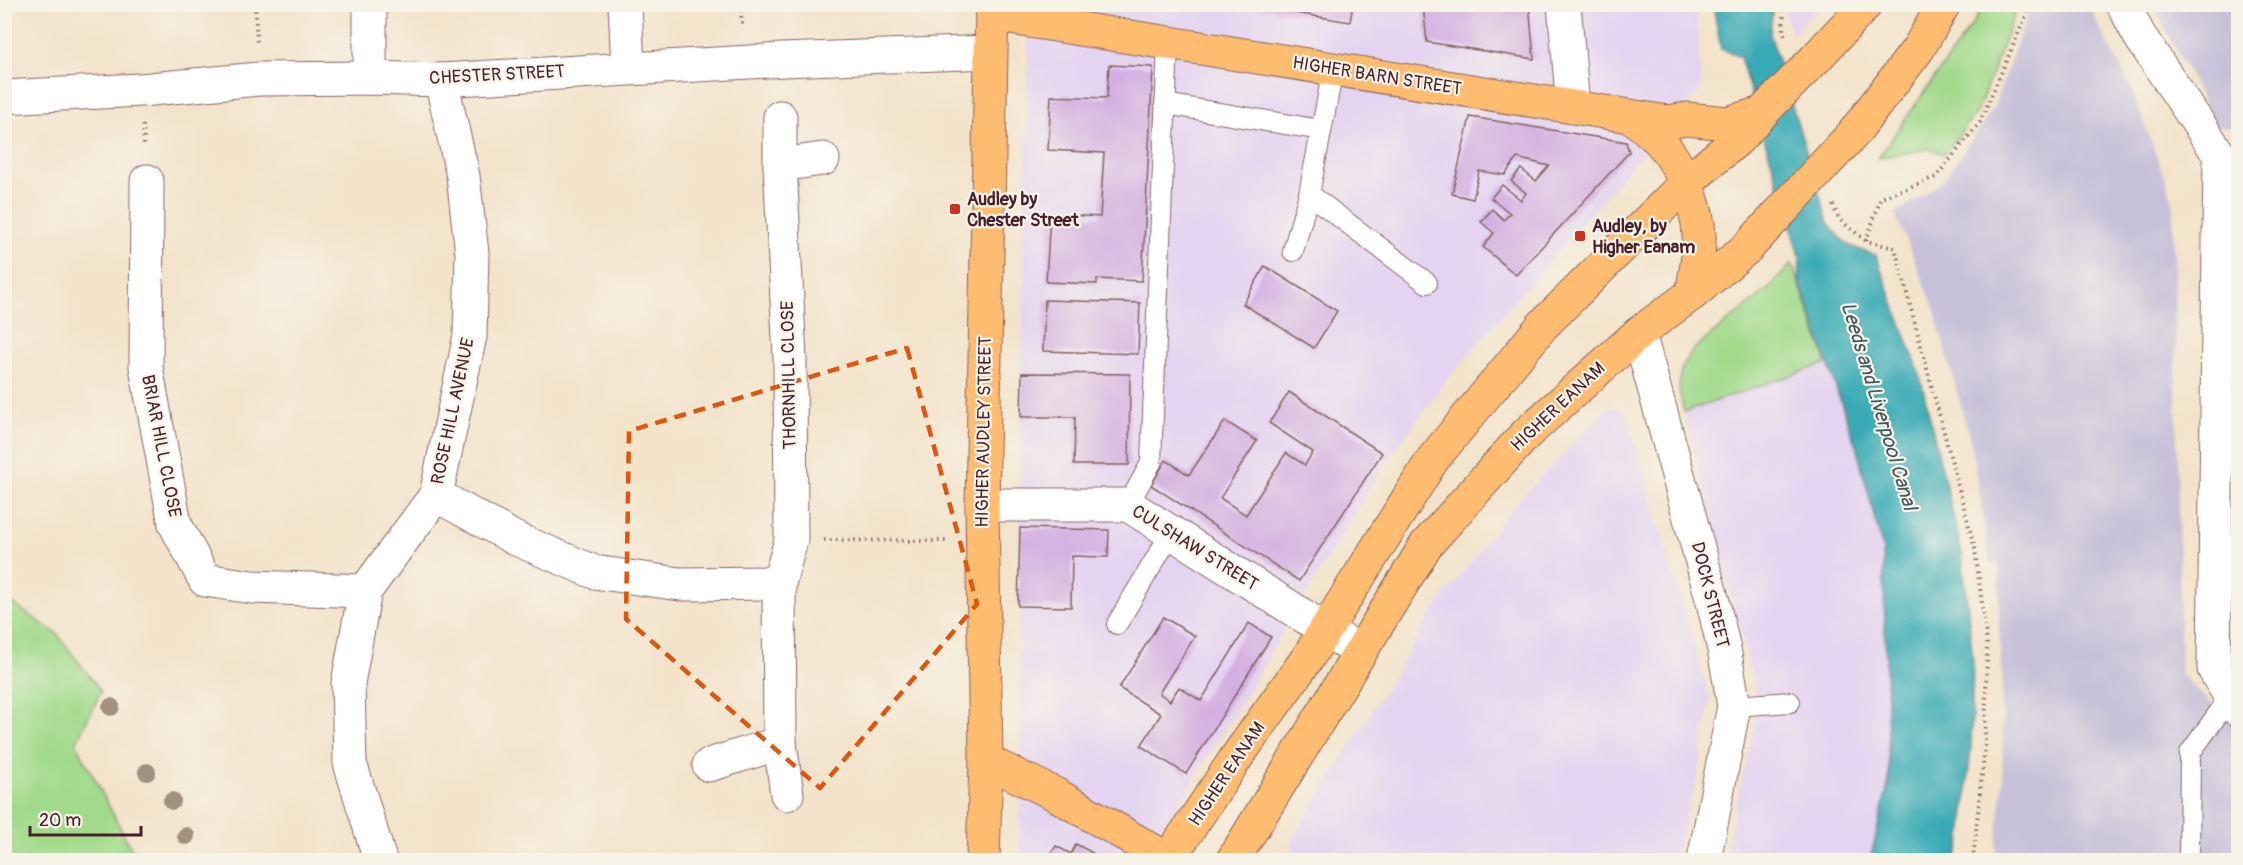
<svg xmlns="http://www.w3.org/2000/svg" width="2243" height="865" font-family="Pangolin,sans-serif">
  <style>
    .built { fill: #e4d3f1 }
    .industrial { fill: #c6c0d9 }
    .green { fill: #a2da8c; stroke: #767c5c; stroke-width: 1.5 }
    .water { fill: #39aab5; stroke: #426470; stroke-width: 1.5 }
    .building { fill: #d3afe1 }
    .lines { fill: none; stroke-linecap: round; stroke-linejoin: round }
    .lane-casing { stroke: #856463; stroke-width: 22 }
    .street-casing { stroke: #856463; stroke-width: 35 }
    .highway-casing { stroke: #856463; stroke-width: 35 }
    .path { stroke: #856463; stroke-width: 4; stroke-dasharray: 1.5 4.5; stroke-linecap: butt }
    .lane { stroke: #fff; stroke-width: 20 }
    .street { stroke: #fff; stroke-width: 33 }
    .highway { stroke: #febc70; stroke-width: 33 }
    .highway-bridge-casing { stroke: #856463; stroke-width: 35; stroke-linecap: butt }
    .highway-bridge { stroke: #febc70; stroke-width: 33 }
    .tree { fill: #a29180 }
    .marked { fill: none; stroke: #e0560e; stroke-width: 4.5; stroke-dasharray: 12 8; stroke-linejoin: round }
    .poi-dot { fill: #c8321e; stroke: #f7f3e8; stroke-width: 2 }
    .labels { text-anchor: middle; dominant-baseline: central; stroke-width: 4.5; stroke-linejoin: round; paint-order: stroke }
    .street-label { font-size: 18px; fill: #4a1f2b; stroke: #f7f3e8 }
    .poi-label { font-size: 18px; font-weight: bold; fill: #4a1f2b; stroke: #f7f3e8; text-anchor: start }
    .water-label { font-size: 20px; font-style: italic; fill: #435762; stroke: #f7f3e8 }
  </style>
  <rect width="100%" height="100%" fill="#f7f3e8"/>
  <filter id="ink" filterUnits="userSpaceOnUse"><feTurbulence type="fractalNoise" baseFrequency=".0167" numOctaves="2"/><feDisplacementMap in="SourceGraphic" scale="12" xChannelSelector="R" yChannelSelector="G"/><feConvolveMatrix kernelMatrix="1 2 1 2 8 2 1 2 1" color-interpolation-filters="sRGB"/></filter>
  <filter id="wash" filterUnits="userSpaceOnUse"><feTurbulence type="fractalNoise" baseFrequency=".008" numOctaves="4" result="noise"/><feDisplacementMap in="SourceGraphic" scale="24" xChannelSelector="R" yChannelSelector="G"/><feGaussianBlur stdDeviation="1.35" result="paint"/><feColorMatrix in="noise" values="0 0 0 0 0 0 0 0 0 0 0 0 0 0 0 0 0 1.4 0 .05"/><feComposite in="paint" operator="in"/></filter>
  <g filter="url(#wash)">
    <rect width="100%" height="100%" fill="#f3e3ca"/>
    <!-- built -->
    <g class="built">
      <path d="M1029,5H1697L1701,90L1631,166L1440,388L1383,467L1145,860H1020V479Z"/>
      <path d="M1787,5V4L1822,5L1792,35L1786,16Z"/>
      <path d="M2238,213V652L2236,638V215Z"/>
      <path d="M1792,264L1799,279L1857,449L1883,551L1889,781L1870,860H1723L1755,724V687L1678,390L1679,371L1685,360L1695,348L1767,290Z"/>
      <path d="M1617,407L1626,413L1710,699L1697,780L1673,860H1297L1291,846L1293,838L1437,606L1514,505L1605,410Z"/>
    </g>
    <!-- industrial -->
    <g class="industrial">
      <path d="M2031,5H2088L2132,90L2173,201L2181,674L2238,731V860H1995L2003,780L2002,676L1999,630V562L1990,563L1973,451L1933,304L1895,214L1942,182L1993,109Z"/>
      <path d="M2153,5H2238V128L2216,126Z"/>
    </g>
    <!-- green -->
    <g class="green">
      <path d="M1983,5H2018L1978,110L1945,154L1928,149L1878,158L1976,19Z"/>
      <path d="M1792,264L1827,363L1684,412C1677,384 1675,371 1695,348L1767,290Z"/>
      <path d="M4,558L9,601L57,634L101,691L76,743L137,860H5Z"/>
    </g>
    <!-- water -->
    <path class="water" d="M1713,5H1773L1770,34L1828,222C1844,245 1850,247 1876,255L1919,372L1962,553L1973,660L1971,748L1962,838L1956,860H1870L1889,781L1883,551L1857,449L1799,279L1800,258L1740,57L1721,49Z"/>
    <g id="blocks">
      <!-- building -->
      <g class="building">
        <path d="M1241,4H1353L1350,22Z"/>
        <path d="M1423,4H1529L1534,59L1427,42Z"/>
        <path d="M1109,65L1153,67L1142,281L1097,279V284L1046,282L1050,214L1100,217L1104,153L1048,150L1051,96L1107,98Z"/>
        <path d="M1470,117L1626,142L1629,152L1516,275L1483,247L1494,233L1481,222L1492,209L1504,220L1510,213L1491,198L1502,185L1521,200L1526,193L1511,181L1521,169L1536,181L1549,166L1517,158L1505,175L1479,171L1473,199L1452,194Z"/>
        <path d="M1265,266L1337,311L1314,348L1243,304Z"/>
        <path d="M1045,300L1140,303L1138,354L1043,351Z"/>
        <path d="M1022,373L1130,374L1129,465H1074L1075,417H1021Z"/>
        <path d="M1289,392L1382,453L1299,581L1151,485L1166,460L1189,475L1225,421L1257,441L1220,498L1246,515L1286,453L1305,465L1313,452L1269,423Z"/>
        <path d="M1020,528L1109,530L1108,557L1072,556L1071,607L1018,606Z"/>
        <path d="M1163,617L1195,636L1159,693L1170,701L1179,687L1201,701L1249,623L1271,637L1186,774L1141,746L1161,714L1119,688Z"/>
        <path d="M1076,844L1105,860H1047L1056,846L1071,854Z"/>
      </g>
    </g>
  </g>
  <g filter="url(#ink)">
    <use href="#blocks" fill-opacity="0" stroke="#856463" stroke-width="1.5"/>
    <g class="lines">
      <defs>
        <g id="lane">
          <path d="M1165,104L1321,130"/>
          <path d="M1309,194L1427,283"/>
          <path d="M1293,251L1309,194L1333,70"/>
          <path d="M1128,505L1151,463L1168,43"/>
          <path d="M1117,624L1171,533"/>
          <path d="M1734,706L1790,702"/>
          <path d="M2189,860L2190,753L2230,697"/>
        </g>
        <g id="street">
          <path d="M625,4L628,68"/>
          <path d="M1564,4L1573,107"/>
          <path d="M2123,4L2139,35L2220,156"/>
          <path d="M370,78V4"/>
          <path d="M4,97L140,90L259,79L370,78L441,80L783,60L990,52"/>
          <path d="M780,117V165L790,358L791,540L779,583L780,743L787,794"/>
          <path d="M2220,156L2214,669L2238,710"/>
          <path d="M780,165L823,159"/>
          <path d="M147,181L146,367L175,524L205,580L252,587L365,591"/>
          <path d="M1639,333L1713,602L1725,654L1734,706L1704,860"/>
          <path d="M436,495L514,538L594,572L680,584L779,583"/>
          <path d="M982,505H1128L1359,651"/>
          <path d="M709,765L780,743"/>
          <path d="M380,860L350,763L348,683L365,591L436,495L470,336L472,253L463,176L441,80"/>
        </g>
        <g id="highway">
          <path d="M992,15L1573,107L1667,122L1687,119L1727,123L1762,113"/>
          <path d="M1816,58L1866,4"/>
          <path d="M1634,118C1641,125 1650,132 1658,139C1679,162 1698,204 1699,235C1700,255 1695,275 1692,294"/>
          <path d="M1853,134L1918,49L1944,4"/>
          <path d="M986,761L1055,794L1169,860"/>
          <path d="M983,860L986,761L982,505L992,4"/>
          <path d="M1168,860L1236,758L1309,656L1433,459L1543,325L1686,183L1737,140L1762,113"/>
          <path d="M1233,860L1426,545L1526,434L1639,333L1692,294L1747,248"/>
        </g>
      </defs>
      <!-- lane casing -->
      <use href="#lane" class="lane-casing"/>
      <!-- street casing -->
      <use href="#street" class="street-casing"/>
      <!-- highway casing -->
      <use href="#highway" class="highway-casing"/>
      <!-- path -->
      <g class="path">
        <path d="M255,4L257,45"/>
        <path d="M741,4L742,28"/>
        <path d="M1784,4L1783,31L1786,39"/>
        <path d="M143,125L144,147"/>
        <path d="M1833,205L1839,219L1866,241L1895,248L1975,549L1987,643L1985,746L1973,860"/>
        <path d="M1866,241L1881,198L1936,177L1980,122L2031,4"/>
        <path d="M824,540L949,541"/>
      </g>
      <!-- lane -->
      <use href="#lane" class="lane"/>
      <!-- street -->
      <use href="#street" class="street"/>
      <!-- highway -->
      <use href="#highway" class="highway"/>
      <defs>
        <g id="highway-bridge">
          <path d="M1762,113L1816,58"/>
          <path d="M1747,248L1853,134"/>
        </g>
      </defs>
      <!-- highway-bridge casing -->
      <use href="#highway-bridge" class="highway-bridge-casing"/>
      <!-- highway-bridge -->
      <use href="#highway-bridge" class="highway-bridge"/>
    </g>
    <!-- trees -->
    <g class="tree">
      <circle cx="111" cy="707" r="9"/>
      <circle cx="147" cy="772" r="9"/>
      <circle cx="172" cy="801" r="9"/>
      <circle cx="186" cy="836" r="9"/>
    </g>
  </g>
  <!-- marked area -->
  <path class="marked" d="M907,348L977,604L820,788L626,619L629,431Z"/>
  <!-- markers -->
  <g class="poi-dot">
    <rect x="949" y="203" width="12" height="12" rx="3"/>
    <rect x="1574" y="230" width="12" height="12" rx="3"/>
  </g>
  <g class="labels">
    <!-- street labels -->
    <g class="street-label">
      <text transform="translate(497 75) rotate(-3)">CHESTER STREET</text>
      <text transform="translate(1377 76) rotate(9)">HIGHER BARN STREET</text>
      <text transform="translate(789 375) rotate(-91)">THORNHILL CLOSE</text>
      <text transform="translate(1558 407) rotate(-43)">HIGHER EANAM</text>
      <text transform="translate(453 411) rotate(-78)">ROSE HILL AVENUE</text>
      <text transform="translate(984 432) rotate(-89)">HIGHER AUDLEY STREET</text>
      <text transform="translate(161 446) rotate(79)">BRIAR HILL CLOSE</text>
      <text transform="translate(1195 548) rotate(32)">CULSHAW STREET</text>
      <text transform="translate(1710 595) rotate(76)">DOCK STREET</text>
      <text transform="translate(1227 774) rotate(-56)">HIGHER EANAM</text>
    </g>
    <!-- poi labels -->
    <g class="poi-label">
      <text x="967" y="199">Audley by<tspan x="967" dy="21">Chester Street</tspan></text>
      <text x="1592" y="226">Audley, by<tspan x="1592" dy="21">Higher Eanam</tspan></text>
    </g>
    <!-- water labels -->
    <g class="water-label">
      <text transform="translate(1879 406) rotate(73)">Leeds and Liverpool Canal</text>
    </g>
  </g>
  <!-- margin -->
  <rect width="2243" height="865" fill="none" stroke="#f7f3e8" stroke-width="24"/>
  <!-- scale -->
  <path d="M30 826v9h111v-9" fill="none" stroke="#4a1f2b" stroke-width="3"/>
  <text x="39" y="826" font-size="18" fill="#4a1f2b" stroke="#f7f3e8" stroke-width="4.5" paint-order="stroke">20 m</text>
</svg>
